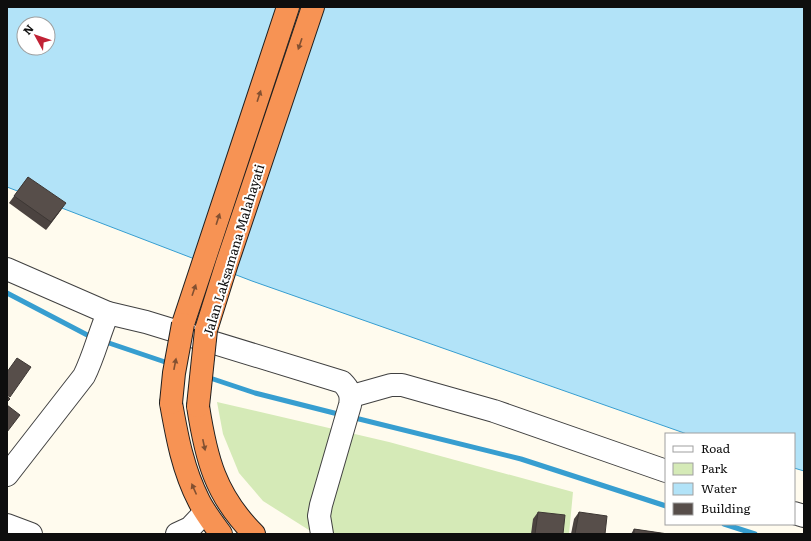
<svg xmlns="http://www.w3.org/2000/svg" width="811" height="541" font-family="Literata,serif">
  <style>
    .green { fill: #d5eab7 }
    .water { fill: #b2e3f8; stroke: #379ed0; fill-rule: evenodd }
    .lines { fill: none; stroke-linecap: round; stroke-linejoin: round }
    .stream { stroke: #379ed0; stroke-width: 5 }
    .minor-casing { stroke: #414141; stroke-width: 24 }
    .highway-casing { stroke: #1f1f1f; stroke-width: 24 }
    .minor { stroke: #fff; stroke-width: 22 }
    .highway { stroke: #f79354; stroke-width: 22 }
    .highway-bridge-casing { stroke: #1f1f1f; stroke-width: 24; stroke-linecap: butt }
    .highway-bridge { stroke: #f79354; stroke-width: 22 }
    .wall { fill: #4b4340 }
    .shaded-wall { fill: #3d3734 }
    .building { fill: #574e4a; stroke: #3d3734 }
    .oneway { fill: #825031 }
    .labels { text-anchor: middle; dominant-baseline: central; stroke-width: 4; stroke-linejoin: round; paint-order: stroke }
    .street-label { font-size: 13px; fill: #0e0e0e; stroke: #fff }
  </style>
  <rect width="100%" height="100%" fill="#fffbee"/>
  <!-- green -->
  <path class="green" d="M217,402L389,442L573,492L569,534H318L312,532L263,501L239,473L223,434Z"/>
  <!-- water -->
  <path class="water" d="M7,7H804V471L794,468V434H687L252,281L7,187ZM24,24H48V48H24Z"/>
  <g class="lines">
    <!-- stream -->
    <g class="stream">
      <path d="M7,293L93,338"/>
      <path d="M103,341L171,364"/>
      <path d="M207,377L255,393L342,415"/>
      <path d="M351,417L521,459L666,506"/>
      <path d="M724,524L755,534"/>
    </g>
    <defs>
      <g id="minor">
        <path d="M7,269L108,313L146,322L342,382C349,389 352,395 350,405L321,505L319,516L322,534"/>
        <path d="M352,396L391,385H402L494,411L666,471"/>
        <path d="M7,475L84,376C94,356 99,334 108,313"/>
        <path d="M794,513L804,516"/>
        <path d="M7,525L31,534"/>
        <path d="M177,534L190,528L205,512"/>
      </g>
      <g id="highway">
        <path d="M183,324L288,7"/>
        <path d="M206,330L227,263L313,7"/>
        <path d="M171,403C177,437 183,470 199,501C205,513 213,523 221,534"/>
        <path d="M198,406C206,458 215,495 254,534"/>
      </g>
    </defs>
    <!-- minor casing -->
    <use href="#minor" class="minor-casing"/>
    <!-- highway casing -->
    <use href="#highway" class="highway-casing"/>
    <!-- minor -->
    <use href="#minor" class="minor"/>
    <!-- highway -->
    <use href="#highway" class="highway"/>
    <defs>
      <g id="highway-bridge">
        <path d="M171,403L174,373L183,324"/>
        <path d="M198,406L206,330"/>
      </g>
    </defs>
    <!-- highway-bridge casing -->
    <use href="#highway-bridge" class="highway-bridge-casing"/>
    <!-- highway-bridge -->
    <use href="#highway-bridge" class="highway-bridge"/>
  </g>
  <!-- wall -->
  <g class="wall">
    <path d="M28,177L61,210L46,230L9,203Z"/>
    <path d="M538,512L563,534H531L533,519Z"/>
    <path d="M579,512L605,534H571L574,519Z"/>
    <path d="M634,529L668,534H631Z"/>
  </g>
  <!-- shaded-wall -->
  <path class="shaded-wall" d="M66,203L61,210L46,230L51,222Z"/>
  <!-- building -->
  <g class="building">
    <path d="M28,177L66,203L51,222L14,196Z"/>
    <path d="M17,358L31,367L10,397L7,395V372Z"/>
    <path d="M7,396L10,399L7,402Z"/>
    <path d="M7,405L20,415L7,432Z"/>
    <path d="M538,512L565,515L563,534H535Z"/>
    <path d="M579,512L607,516L605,534H575Z"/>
    <path d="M634,529L668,534H634Z"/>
  </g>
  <!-- one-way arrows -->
  <defs><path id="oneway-solid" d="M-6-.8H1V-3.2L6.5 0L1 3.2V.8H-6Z"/></defs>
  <g class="oneway">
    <use href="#oneway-solid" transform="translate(300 44) rotate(109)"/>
    <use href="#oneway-solid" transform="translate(259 96) rotate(-72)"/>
    <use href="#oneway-solid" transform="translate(218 219) rotate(-72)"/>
    <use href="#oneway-solid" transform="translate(194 290) rotate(-71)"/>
    <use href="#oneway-solid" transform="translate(175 364) rotate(-79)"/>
    <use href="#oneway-solid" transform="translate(204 445) rotate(78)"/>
    <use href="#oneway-solid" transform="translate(194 489) rotate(-114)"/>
  </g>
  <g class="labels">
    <!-- street labels -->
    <g class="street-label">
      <text transform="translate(233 250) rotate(-73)">Jalan Laksamana Malahayati</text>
    </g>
  </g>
  <!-- border -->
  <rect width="811" height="541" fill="none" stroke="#0e0e0e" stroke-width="16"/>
  <!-- legend -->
  <rect x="665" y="433" width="130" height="92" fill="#ffffff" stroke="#9f9f9f"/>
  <rect x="673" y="446" width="20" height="6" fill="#ffffff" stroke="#9f9f9f"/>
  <text x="701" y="453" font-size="12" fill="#0e0e0e">Road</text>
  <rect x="673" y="463" width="20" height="12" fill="#d5eab7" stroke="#9f9f9f"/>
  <text x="701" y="473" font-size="12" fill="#0e0e0e">Park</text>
  <rect x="673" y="483" width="20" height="12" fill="#b2e3f8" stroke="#9f9f9f"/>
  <text x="701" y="493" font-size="12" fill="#0e0e0e">Water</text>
  <rect x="673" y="503" width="20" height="12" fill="#574e4a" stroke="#9f9f9f"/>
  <text x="701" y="513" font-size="12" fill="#0e0e0e">Building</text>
  <!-- north arrow -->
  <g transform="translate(36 36) rotate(310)"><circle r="19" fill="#ffffff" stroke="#9f9f9f"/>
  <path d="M0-3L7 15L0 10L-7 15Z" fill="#c12235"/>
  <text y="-6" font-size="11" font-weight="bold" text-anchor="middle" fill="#0e0e0e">N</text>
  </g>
</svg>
